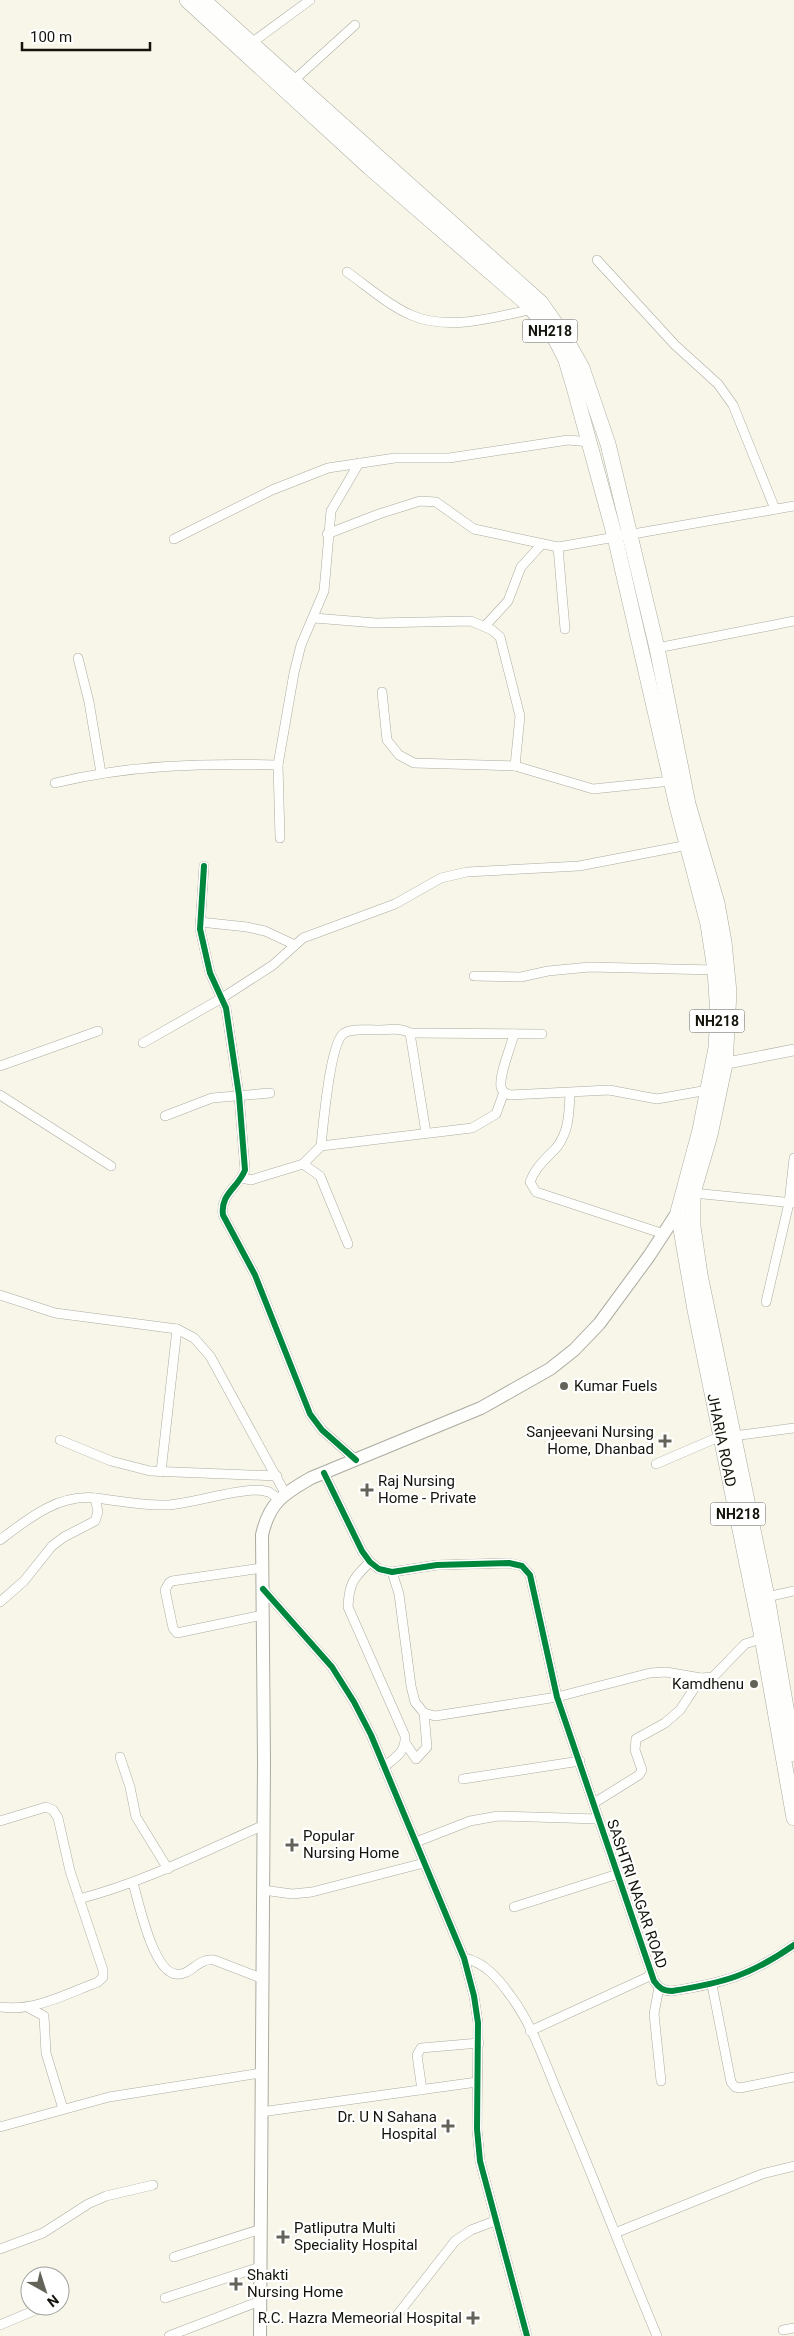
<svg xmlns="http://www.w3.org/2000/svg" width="794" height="2336" font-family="Roboto,sans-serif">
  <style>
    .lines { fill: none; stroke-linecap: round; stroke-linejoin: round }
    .minor-casing { stroke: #acaba1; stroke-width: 10 }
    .tertiary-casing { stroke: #acaba1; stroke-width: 12 }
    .secondary-casing { stroke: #acaba1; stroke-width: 14 }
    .trunk-casing { stroke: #acaba1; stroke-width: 16 }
    .minor { stroke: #fefefc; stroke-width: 9 }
    .tertiary { stroke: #fefefc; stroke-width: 11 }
    .secondary { stroke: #fefefc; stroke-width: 12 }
    .trunk { stroke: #fefefc; stroke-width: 15 }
    .cycleway-casing { stroke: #fff; stroke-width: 9 }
    .cycleway { stroke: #00873e; stroke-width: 6 }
    .poi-dot { fill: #646359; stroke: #fff; stroke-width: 2 }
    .labels { text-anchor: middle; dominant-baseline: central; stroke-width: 4.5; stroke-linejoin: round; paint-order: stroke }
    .shield { fill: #fff; stroke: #5b5a55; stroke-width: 1 }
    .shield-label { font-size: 14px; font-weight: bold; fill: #15140c }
    .poi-label { font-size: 15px; fill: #15140c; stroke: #fff; text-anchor: start }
    .street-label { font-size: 15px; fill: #15140c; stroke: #fff }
  </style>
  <rect width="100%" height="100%" fill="#f7f6e9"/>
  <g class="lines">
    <defs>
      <g id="minor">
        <path d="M250,44L310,0"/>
        <path d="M292,82L355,25"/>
        <path d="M597,260L675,345L718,384L733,405L775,509"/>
        <path d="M347,272C367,286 388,305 411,315C447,331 495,318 532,309"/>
        <path d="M327,534L379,514L420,501L436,502L474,529L558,547L794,506"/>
        <path d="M174,539L272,490L328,468L395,458H449L568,440L590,442"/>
        <path d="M558,547L565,629"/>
        <path d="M314,618L376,623L471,621L492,630L500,637L520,716L515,766"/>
        <path d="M485,626L508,601L521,567L542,544"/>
        <path d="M657,648L794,621"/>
        <path d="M78,658L89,702L101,773"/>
        <path d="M382,692L387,740L399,755L414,763L515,766L593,789L671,781"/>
        <path d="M55,783C129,765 202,763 278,765"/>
        <path d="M280,838L278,765L294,673L301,645L324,591L331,511L359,463"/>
        <path d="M204,866L200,929L210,973L226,1008L239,1095L245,1170C238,1188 220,1194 223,1215L255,1275L310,1414L322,1430L356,1460"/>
        <path d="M200,922L247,927L265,931L295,945"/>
        <path d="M474,976L521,977L548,971L590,967L715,970"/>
        <path d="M410,1033L542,1034"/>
        <path d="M514,1034C511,1047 499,1074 501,1087C502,1092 505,1093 510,1095L609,1090L657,1099L708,1090"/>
        <path d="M143,1043L222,998L273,965L303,938L395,904L441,878L467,872L579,866L688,845"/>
        <path d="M0,1066L98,1031"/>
        <path d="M570,1094C569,1113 569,1131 557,1147C547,1158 535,1167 530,1182L536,1192L664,1234"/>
        <path d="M0,1095L111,1166"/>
        <path d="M165,1116L212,1098L270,1093"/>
        <path d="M321,1146C323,1126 330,1045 343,1034C350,1028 367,1030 377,1030C388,1030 401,1027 410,1033L426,1133"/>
        <path d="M303,1164L320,1176L348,1244"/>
        <path d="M242,1178L251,1180L303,1164L321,1146L472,1128L496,1114L504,1092"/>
        <path d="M693,1193L794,1203"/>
        <path d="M0,1295L55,1313L177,1329L194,1338L210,1356L285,1493"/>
        <path d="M766,1302L789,1203L794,1158"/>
        <path d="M733,1436L794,1428"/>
        <path d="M60,1440L111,1461L150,1471L277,1476"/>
        <path d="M656,1464L721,1436"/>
        <path d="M161,1472L177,1329"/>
        <path d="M324,1473L362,1551L370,1562L379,1569L392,1572L437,1565L509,1563L522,1566L530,1575L557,1697L654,1981C659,1988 663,1991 672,1991C724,1983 751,1975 794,1945"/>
        <path d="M0,1540C29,1518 58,1494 96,1498C120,1501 144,1506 169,1505C200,1502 230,1490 260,1490L269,1492L279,1499"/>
        <path d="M370,1562C353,1578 349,1584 348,1607L405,1736C406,1752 396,1757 384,1767"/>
        <path d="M262,1568L172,1581L169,1583L165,1590L173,1628L177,1633L263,1615"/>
        <path d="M392,1572L399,1594L411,1686L415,1702L424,1713L435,1716L557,1697L650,1673L666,1672L701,1678L713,1677L745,1644L766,1637"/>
        <path d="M263,1589L332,1667L354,1702L371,1735L464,1958L474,1996L478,2023L477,2129L480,2161L527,2336"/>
        <path d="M767,1597L794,1591"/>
        <path d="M0,1602L24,1581L52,1546L64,1537L95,1521L98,1512L95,1498"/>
        <path d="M406,1744L416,1759L427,1747L424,1713"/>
        <path d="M120,1757L130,1787L136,1817L168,1869"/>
        <path d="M463,1779L580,1761"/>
        <path d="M594,1803L639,1775L642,1770L635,1750L636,1739L665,1723L680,1710L701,1678"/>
        <path d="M0,1821L46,1807L53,1810L58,1818L70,1871L103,1970V1977L98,1982C66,1994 34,2012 0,2007"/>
        <path d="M416,1842L470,1821L498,1816L598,1819"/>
        <path d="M133,1883C139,1903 153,1972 176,1974C191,1976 197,1958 214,1960L261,1978"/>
        <path d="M263,1890L292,1894L312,1892L424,1863"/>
        <path d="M79,1899C144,1882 203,1852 264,1825"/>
        <path d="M514,1907L618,1874"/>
        <path d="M464,1958C484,1962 498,1978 510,1995C533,2025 546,2066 561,2101C594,2178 624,2258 657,2336"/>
        <path d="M712,1985L731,2082L735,2087L740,2088L794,2077"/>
        <path d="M659,1987L654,2014L661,2081"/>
        <path d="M29,2008L44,2016L46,2053L63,2109"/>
        <path d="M530,2031L652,1975"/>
        <path d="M422,2090L417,2055L421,2048L479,2043"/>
        <path d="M261,2112L477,2082"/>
        <path d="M0,2127L109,2097L261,2073"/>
        <path d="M615,2233L762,2174L794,2166"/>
        <path d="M0,2249L43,2233L88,2204L106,2196L153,2185"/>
        <path d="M174,2257L261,2229"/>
        <path d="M165,2298L260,2267"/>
        <path d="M398,2314L455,2241L471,2230L495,2221"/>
        <path d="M0,2325L45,2306"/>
        <path d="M783,2330L794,2328"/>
        <path d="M169,2336L260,2301"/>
      </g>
      <path id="tertiary" d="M717,1065L794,1050"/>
      <path id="secondary" d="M260,2336L264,1762L262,1535C269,1503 283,1494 311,1478L481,1408L550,1369L574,1350L599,1324L649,1256L681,1207"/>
      <g id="trunk">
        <path id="s1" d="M187,0L369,167L525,302L545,324L557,342L566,360L574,387L615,537L677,806L708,924L715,970L718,1015L716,1048L700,1130L678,1212L695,1310L762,1637L794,1818"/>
        <path d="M203,0L541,303L564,336L582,368L608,444L657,648L688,804L717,903L724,942L729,992L725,1064L710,1135L693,1193V1226L700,1275L767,1597L794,1754"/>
      </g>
    </defs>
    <!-- minor casing -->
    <use href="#minor" class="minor-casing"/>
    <!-- tertiary casing -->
    <use href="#tertiary" class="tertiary-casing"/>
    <!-- secondary casing -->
    <use href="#secondary" class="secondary-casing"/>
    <!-- trunk casing -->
    <use href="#trunk" class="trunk-casing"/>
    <!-- minor -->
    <use href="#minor" class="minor"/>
    <!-- tertiary -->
    <use href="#tertiary" class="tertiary"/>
    <!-- secondary -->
    <use href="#secondary" class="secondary"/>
    <!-- trunk -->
    <use href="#trunk" class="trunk"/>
    <defs>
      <g id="cycleway">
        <path d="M204,866L200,929L210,973L226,1008L239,1095L245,1170C238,1188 220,1194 223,1215L255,1275L310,1414L322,1430L356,1460"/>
        <path d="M324,1473L362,1551L370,1562L379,1569L392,1572L437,1565L509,1563L522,1566L530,1575L557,1697L654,1981C659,1988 663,1991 672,1991C724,1983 751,1975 794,1945"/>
        <path d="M263,1589L332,1667L354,1702L371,1735L464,1958L474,1996L478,2023L477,2129L480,2161L527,2336"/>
      </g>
    </defs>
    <!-- cycleway casing -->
    <use href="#cycleway" class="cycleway-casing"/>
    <!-- cycleway -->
    <use href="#cycleway" class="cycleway"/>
  </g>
  <!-- markers -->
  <g class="poi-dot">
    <circle cx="564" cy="1386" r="5"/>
    <path d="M662.5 1433.5h5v5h5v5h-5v5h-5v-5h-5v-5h5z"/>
    <path d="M364.5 1482.5h5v5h5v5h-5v5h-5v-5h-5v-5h5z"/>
    <circle cx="754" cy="1684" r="5"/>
    <path d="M289.5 1837.5h5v5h5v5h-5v5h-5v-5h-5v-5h5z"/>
    <path d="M445.5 2118.5h5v5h5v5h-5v5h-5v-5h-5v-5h5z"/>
    <path d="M280.5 2229.5h5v5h5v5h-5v5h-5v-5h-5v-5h5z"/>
    <path d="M233.5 2276.5h5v5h5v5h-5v5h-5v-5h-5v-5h5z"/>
    <path d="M470.5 2310.5h5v5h5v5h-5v5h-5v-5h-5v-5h5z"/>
  </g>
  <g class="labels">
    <!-- shield labels -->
    <g class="shield">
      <rect x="522.5" y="319.5" width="55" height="23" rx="4"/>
      <rect x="689.5" y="1009.5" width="55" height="23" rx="4"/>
      <rect x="710.5" y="1502.5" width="55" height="23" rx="4"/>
    </g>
    <g class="shield-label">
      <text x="550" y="331">NH218</text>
      <text x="717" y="1021">NH218</text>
      <text x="738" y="1514">NH218</text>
    </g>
    <!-- poi labels -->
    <g class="poi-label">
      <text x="574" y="1386">Kumar Fuels</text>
      <text x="654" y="1432" text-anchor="end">Sanjeevani Nursing<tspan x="654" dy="17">Home, Dhanbad</tspan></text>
      <text x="378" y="1481">Raj Nursing<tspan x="378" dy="17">Home - Private</tspan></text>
      <text x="744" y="1684" text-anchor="end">Kamdhenu</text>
      <text x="303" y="1836">Popular<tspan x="303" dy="17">Nursing Home</tspan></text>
      <text x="437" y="2117" text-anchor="end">Dr. U N Sahana<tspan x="437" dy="17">Hospital</tspan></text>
      <text x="294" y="2228">Patliputra Multi<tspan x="294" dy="17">Speciality Hospital</tspan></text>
      <text x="247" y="2275">Shakti<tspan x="247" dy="17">Nursing Home</tspan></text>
      <text x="462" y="2318" text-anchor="end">R.C. Hazra Memeorial Hospital</text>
    </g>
    <!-- street labels -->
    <g class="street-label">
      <text stroke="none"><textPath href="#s1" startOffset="1632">JHARIA ROAD</textPath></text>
      <text transform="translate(637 1894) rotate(71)">SASHTRI NAGAR ROAD</text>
    </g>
  </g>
  <!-- north arrow -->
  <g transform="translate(45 2291) rotate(141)"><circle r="24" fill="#ffffff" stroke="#a1a19e"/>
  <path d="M0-4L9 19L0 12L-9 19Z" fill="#646359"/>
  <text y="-8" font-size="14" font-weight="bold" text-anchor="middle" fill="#15140c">N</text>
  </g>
  <!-- scale -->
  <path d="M22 42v8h128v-8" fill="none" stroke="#15140c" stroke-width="2.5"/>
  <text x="30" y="42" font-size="15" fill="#15140c" stroke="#ffffff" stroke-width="4" paint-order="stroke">100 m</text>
</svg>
